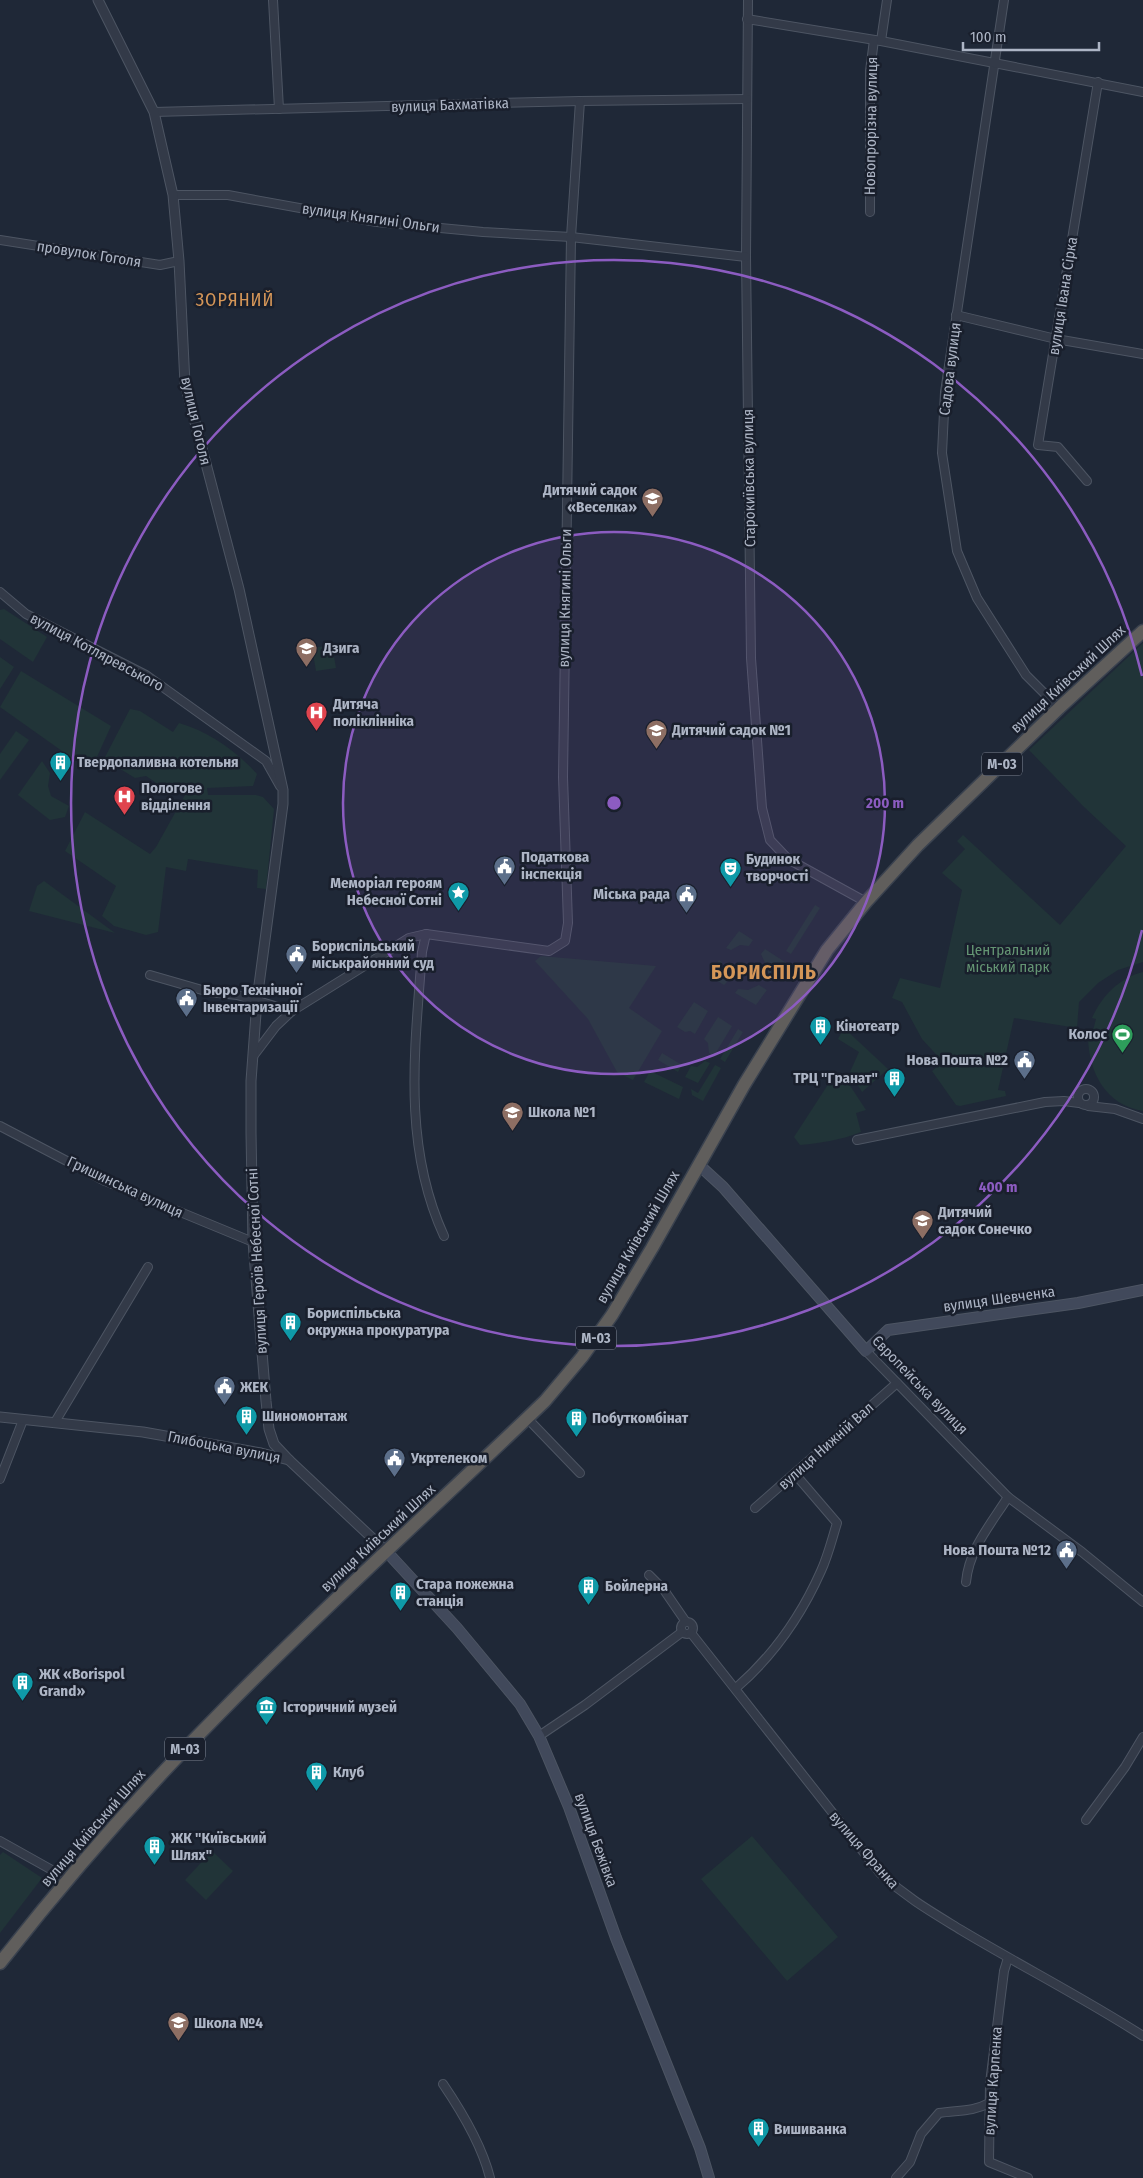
<svg xmlns="http://www.w3.org/2000/svg" width="1143" height="2178" font-family="'Fira Sans Condensed',sans-serif">
  <style>
    .green { fill: #213438 }
    .lines { fill: none; stroke-linecap: round; stroke-linejoin: round }
    .minor-casing { stroke: #4d5563; stroke-width: 10 }
    .tertiary-casing { stroke: #4d5563; stroke-width: 11 }
    .secondary-casing { stroke: #4d5563; stroke-width: 12 }
    .trunk-casing { stroke: #3a424f; stroke-width: 15 }
    .minor { stroke: #333a48; stroke-width: 8 }
    .tertiary { stroke: #333a48; stroke-width: 9 }
    .secondary { stroke: #41495b; stroke-width: 10 }
    .trunk { stroke: #605e5c; stroke-width: 12 }
    .ring { fill: none; stroke: #8c5cc1; stroke-width: 2.5 }
    .labels { text-anchor: middle; dominant-baseline: central; stroke-width: 5; stroke-linejoin: round; paint-order: stroke }
    .shield { fill: #191f2c; stroke: #818897; stroke-width: 1 }
    .shield-label { font-size: 14px; font-weight: bold; fill: #adb5c5 }
    .street-label { font-size: 15px; fill: #adb5c5; stroke: #191f2c }
    .poi-label { font-size: 15px; font-weight: bold; fill: #adb5c5; stroke: #191f2c; text-anchor: start }
    .park-label { font-size: 15px; fill: #649573; stroke: #191f2c }
    .quarter-label { font-size: 18px; letter-spacing: 1px; fill: #d59658; stroke: #191f2c }
    .district-label { font-size: 20px; font-weight: bold; letter-spacing: 1px; fill: #d59658; stroke: #191f2c }
    .centre { fill: #8c5cc1; stroke: #191f2c; stroke-width: 2.5 }
    .ring-label { font-size: 15px; text-anchor: middle; font-weight: bold; fill: #8c5cc1; stroke: #191f2c; stroke-width: 5; stroke-linejoin: round; paint-order: stroke }
  </style>
  <rect width="100%" height="100%" fill="#1f2837"/>
  <!-- green -->
  <g class="green">
    <path d="M4,609L47,637L33,662L0,639V610Z"/>
    <path d="M1143,643V962L1118,970L1098,983L1079,1002L1077,1028L1014,1018L998,1090L1005,1091L1006,1096L960,1106L956,1105L932,1071L943,1062L922,1039L902,1002L892,998L900,978L940,988L962,890L942,873L965,849L957,841L963,835L1060,925L1126,846L1083,806L1029,750Z"/>
    <path d="M332,645L336,668L316,671L312,648Z"/>
    <path d="M0,657L14,667L0,689Z"/>
    <path d="M21,671L111,726L92,768H86L0,707Z"/>
    <path d="M130,709L140,711L173,732L179,723C210,732 236,751 257,774L253,786L207,788L208,795H256L263,797L274,809L266,889L257,888L258,870L188,859L186,871L166,867L158,932L146,935L114,926L102,916L116,886L65,851L85,812L150,854L156,847L185,795L183,789L159,791L155,782L146,776L135,778L104,759Z"/>
    <path d="M16,731L29,740L0,780V754Z"/>
    <path d="M42,761L50,773L48,786L51,796L69,806L65,817L50,820L18,795Z"/>
    <path d="M44,881L115,933L29,911L37,886Z"/>
    <path d="M815,905L820,908L791,954L786,951Z"/>
    <path d="M739,931L753,940L749,946L740,945L731,950L726,948Z"/>
    <path d="M765,949L785,962L774,978L763,969L765,963L761,954Z"/>
    <path d="M541,956L656,966L629,1008L662,1031L633,1080L617,1072L588,1019L535,961Z"/>
    <path d="M719,960L722,962L721,972L727,982L724,985L709,976Z"/>
    <path d="M1143,972V1111C1106,1105 1089,1073 1088,1038H1091L1096,1019L1092,1018C1102,996 1119,978 1143,972Z"/>
    <path d="M759,985L767,990L756,1005L735,993L738,989L748,990Z"/>
    <path d="M694,1002L708,1011L695,1034L690,1031L685,1032L677,1027Z"/>
    <path d="M718,1017L732,1026L714,1056L709,1053L708,1043L704,1039Z"/>
    <path d="M844,1028L888,1069L862,1092L850,1072L859,1052L838,1039Z"/>
    <path d="M738,1029L743,1032L725,1062L720,1059Z"/>
    <path d="M662,1053L682,1065L678,1072L658,1060Z"/>
    <path d="M705,1061L710,1063L698,1083L685,1077L691,1066L697,1067Z"/>
    <path d="M715,1065L721,1068L703,1101L692,1095L691,1089L698,1093Z"/>
    <path d="M650,1071L683,1087L679,1099L644,1082Z"/>
    <path d="M841,1076L845,1078L866,1110L856,1113L861,1132C841,1140 822,1143 800,1145L794,1137L829,1083Z"/>
    <path d="M752,1836L838,1937L787,1981L701,1879Z"/>
    <path d="M212,1851L233,1871L206,1900L185,1880Z"/>
    <path d="M3,1852L42,1878L0,1933V1855Z"/>
  </g>
  <g class="lines">
    <defs>
      <g id="minor">
        <path d="M273,0L279,109"/>
        <path d="M748,0L746,257L751,658L762,808L770,840L788,859L866,902"/>
        <path d="M1004,0L945,392L942,453L957,551L977,598L1026,675L1059,708"/>
        <path d="M747,19L881,41L1143,92"/>
        <path d="M881,41L887,0"/>
        <path d="M154,112L580,101L747,99"/>
        <path d="M173,195H228L377,222L483,232L571,237L746,257"/>
        <path d="M870,212V71L874,40"/>
        <path d="M0,240L160,265L179,261"/>
        <path d="M956,315L1056,339L1143,354"/>
        <path d="M1087,481L1058,447L1038,445L1098,82"/>
        <path d="M0,592L26,614L146,675L266,761L280,786"/>
        <path d="M426,934L422,952C415,1048 402,1145 444,1236"/>
        <path d="M150,975L209,992L237,995L292,1011"/>
        <path d="M254,1055L276,1026L292,1011L409,938L426,934L549,951L565,941L568,923L563,777L571,237L580,101"/>
        <circle cx="1086" cy="1097" r="8"/>
        <path d="M1088,1106L1115,1109L1143,1119"/>
        <path d="M0,1126L105,1181L253,1242"/>
        <path d="M857,1140L1045,1102L1064,1101L1079,1103"/>
        <path d="M866,1351L1008,1497L1082,1552L1143,1602"/>
        <path d="M527,1418L580,1473"/>
        <path d="M55,1422L148,1267"/>
        <path d="M0,1479L23,1420"/>
        <path d="M755,1508L897,1383"/>
        <path d="M649,1575L664,1590L686,1622"/>
        <path d="M966,1582C969,1549 991,1524 1008,1497"/>
        <circle cx="687" cy="1628" r="6"/>
        <path d="M691,1633L880,1873C907,1898 930,1911 961,1930C1021,1966 1084,1998 1143,2036"/>
        <path d="M736,1688C773,1656 801,1616 821,1571C828,1556 832,1539 837,1523L795,1474"/>
        <path d="M539,1736L585,1705L682,1632"/>
        <path d="M1086,1820L1125,1767L1143,1737"/>
        <path d="M0,1841L68,1879"/>
        <path d="M1008,1958L1004,1971L990,2083L989,2162L1028,2178"/>
        <path d="M443,2084C462,2112 482,2145 490,2178"/>
        <path d="M896,2178L910,2162L921,2134L939,2113C957,2110 973,2112 989,2103"/>
      </g>
      <g id="tertiary">
        <path d="M98,0L154,112L173,195L179,261L185,384L239,589L283,790V804L257,1000L251,1081V1133L253,1242L266,1401L269,1429L274,1444L289,1460"/>
        <path d="M0,1417L143,1432L261,1453L289,1460L387,1552"/>
      </g>
      <g id="secondary">
        <path d="M699,1165L723,1187L866,1351L888,1330L1078,1303L1143,1290"/>
        <path d="M387,1552L457,1628L520,1704L539,1736L569,1807L616,1938L700,2148L709,2178"/>
      </g>
      <path id="trunk" d="M0,1963C70,1874 144,1789 224,1709C328,1603 438,1504 545,1401L582,1357L612,1315L652,1248L744,1085L827,950L866,902L918,845L1059,708L1143,631"/>
    </defs>
    <!-- minor casing -->
    <use href="#minor" class="minor-casing"/>
    <!-- tertiary casing -->
    <use href="#tertiary" class="tertiary-casing"/>
    <!-- secondary casing -->
    <use href="#secondary" class="secondary-casing"/>
    <!-- trunk casing -->
    <use href="#trunk" class="trunk-casing"/>
    <!-- minor -->
    <use href="#minor" class="minor"/>
    <!-- tertiary -->
    <use href="#tertiary" class="tertiary"/>
    <!-- secondary -->
    <use href="#secondary" class="secondary"/>
    <!-- trunk -->
    <use href="#trunk" class="trunk"/>
  </g>
  <!-- distance rings -->
  <circle cx="614" cy="803" r="271" fill="#8c5cc1" fill-opacity=".12"/>
  <g class="ring">
    <circle cx="614" cy="803" r="271"/>
    <path d="M1142 930A543 543 0 1 1 1142 676"/>
  </g>
  <!-- icons -->
  <defs>
    <symbol id="school-pin" viewBox="-11 -11 22 30"><path d="M0 17L-7.5 6A9.5 9.5 0 1 1 7.5 6Z" fill="#8d6e63" stroke="#191f2c"/><path d="M0-5L7-2L0 1L-7-2ZM-4 1L0 2.5L4 1V4Q0 6-4 4Z" fill="#fff"/></symbol>
    <symbol id="hospital-pin" viewBox="-11 -11 22 30"><path d="M0 17L-7.5 6A9.5 9.5 0 1 1 7.5 6Z" fill="#e0444e" stroke="#191f2c"/><path d="M-5-5h3v3.5h4V-5h3V5h-3V1.5h-4V5h-3Z" fill="#fff"/></symbol>
    <symbol id="building-pin" viewBox="-11 -11 22 30"><path d="M0 17L-7.5 6A9.5 9.5 0 1 1 7.5 6Z" fill="#0f9aa8" stroke="#191f2c"/><path d="M-4-6H4V6H1V3H-1V6H-4ZM-2.5-4.3h1.7v1.8h-1.7ZM.8-4.3h1.7v1.8H.8ZM-2.5-1h1.7V.8h-1.7ZM.8-1h1.7V.8H.8Z" fill="#fff"/></symbol>
    <symbol id="civic-pin" viewBox="-11 -11 22 30"><path d="M0 17L-7.5 6A9.5 9.5 0 1 1 7.5 6Z" fill="#5c6f8a" stroke="#191f2c"/><path d="M-.6-6.5H3V-4.5H.6V-3L4-1V1h2V6H-6V1h2V-1L-.6-3ZM-1.2 2.5V6h2.4V2.5Z" fill="#fff"/></symbol>
    <symbol id="theatre-pin" viewBox="-11 -11 22 30"><path d="M0 17L-7.5 6A9.5 9.5 0 1 1 7.5 6Z" fill="#0f9aa8" stroke="#191f2c"/><path d="M-5-5.5Q0-4 5-5.5V0Q5 5 0 6Q-5 5-5 0ZM-3.3-2.5H-1v1.5H-3.3ZM1-2.5H3.3v1.5H1ZM-2.8 1Q0 5.5 2.8 1Z" fill="#fff"/></symbol>
    <symbol id="sight-pin" viewBox="-11 -11 22 30"><path d="M0 17L-7.5 6A9.5 9.5 0 1 1 7.5 6Z" fill="#0f9aa8" stroke="#191f2c"/><path d="M0-6L1.8-2.2L6-1.7L2.9 1.2L3.7 5.4L0 3.3L-3.7 5.4L-2.9 1.2L-6-1.7L-1.8-2.2Z" fill="#fff"/></symbol>
    <symbol id="stadium-pin" viewBox="-11 -11 22 30"><path d="M0 17L-7.5 6A9.5 9.5 0 1 1 7.5 6Z" fill="#2e9e5b" stroke="#191f2c"/><path d="M0-5a6.5 5 0 1 0 0 10a6.5 5 0 1 0 0-10ZM-3.5-1.8h7v3.6h-7Z" fill="#fff"/></symbol>
    <symbol id="museum-pin" viewBox="-11 -11 22 30"><path d="M0 17L-7.5 6A9.5 9.5 0 1 1 7.5 6Z" fill="#0f9aa8" stroke="#191f2c"/><path d="M0-6L6-3V-2H-6V-3ZM-5-1h2V3h-2ZM-1-1h2V3h-2ZM3-1h2V3H3ZM-6 4H6V6H-6Z" fill="#fff"/></symbol>
  </defs>
  <g fill-rule="evenodd">
    <use href="#school-pin" x="640" y="486" width="25" height="34"/>
    <use href="#school-pin" x="294" y="636" width="25" height="34"/>
    <use href="#hospital-pin" x="304" y="700" width="25" height="34"/>
    <use href="#school-pin" x="644" y="718" width="25" height="34"/>
    <use href="#building-pin" x="48" y="750" width="25" height="34"/>
    <use href="#hospital-pin" x="112" y="784" width="25" height="34"/>
    <use href="#civic-pin" x="492" y="854" width="25" height="34"/>
    <use href="#theatre-pin" x="718" y="856" width="25" height="34"/>
    <use href="#sight-pin" x="446" y="880" width="25" height="34"/>
    <use href="#civic-pin" x="674" y="882" width="25" height="34"/>
    <use href="#civic-pin" x="284" y="942" width="25" height="34"/>
    <use href="#civic-pin" x="174" y="986" width="25" height="34"/>
    <use href="#building-pin" x="808" y="1014" width="25" height="34"/>
    <use href="#stadium-pin" x="1110" y="1022" width="25" height="34"/>
    <use href="#civic-pin" x="1012" y="1048" width="25" height="34"/>
    <use href="#building-pin" x="882" y="1066" width="25" height="34"/>
    <use href="#school-pin" x="500" y="1100" width="25" height="34"/>
    <use href="#school-pin" x="910" y="1208" width="25" height="34"/>
    <use href="#building-pin" x="278" y="1310" width="25" height="34"/>
    <use href="#civic-pin" x="212" y="1374" width="25" height="34"/>
    <use href="#building-pin" x="234" y="1404" width="25" height="34"/>
    <use href="#building-pin" x="564" y="1406" width="25" height="34"/>
    <use href="#civic-pin" x="382" y="1446" width="25" height="34"/>
    <use href="#civic-pin" x="1054" y="1538" width="25" height="34"/>
    <use href="#building-pin" x="576" y="1574" width="25" height="34"/>
    <use href="#building-pin" x="388" y="1580" width="25" height="34"/>
    <use href="#building-pin" x="10" y="1670" width="25" height="34"/>
    <use href="#museum-pin" x="254" y="1694" width="25" height="34"/>
    <use href="#building-pin" x="304" y="1760" width="25" height="34"/>
    <use href="#building-pin" x="142" y="1834" width="25" height="34"/>
    <use href="#school-pin" x="166" y="2010" width="25" height="34"/>
    <use href="#building-pin" x="746" y="2116" width="25" height="34"/>
  </g>
  <g class="labels">
    <!-- shield labels -->
    <g class="shield">
      <rect x="982" y="752.5" width="40" height="23" rx="4"/>
      <rect x="576" y="1326.5" width="40" height="23" rx="4"/>
      <rect x="165" y="1737.5" width="40" height="23" rx="4"/>
    </g>
    <g class="shield-label">
      <text x="1002" y="764">М-03</text>
      <text x="596" y="1338">М-03</text>
      <text x="185" y="1749">М-03</text>
    </g>
    <!-- street labels -->
    <g class="street-label">
      <text transform="translate(450 105) rotate(-2)">вулиця Бахматівка</text>
      <text transform="translate(871 126) rotate(-89)">Новопрорізна вулиця</text>
      <text transform="translate(371 218) rotate(8)">вулиця Княгині Ольги</text>
      <text transform="translate(89 254) rotate(9)">провулок Гоголя</text>
      <text transform="translate(1063 296) rotate(-81)">вулиця Івана Сірка</text>
      <text transform="translate(950 369) rotate(-83)">Садова вулиця</text>
      <text transform="translate(196 421) rotate(77)">вулиця Гоголя</text>
      <text transform="translate(749 478) rotate(-91)">Старокиївська вулиця</text>
      <text transform="translate(565 598) rotate(-89)">вулиця Княгині Ольги</text>
      <text transform="translate(97 652) rotate(28)">вулиця Котляревського</text>
      <text transform="translate(1068 679) rotate(-43)">вулиця Київський Шлях</text>
      <text transform="translate(125 1187) rotate(25)">Гришинська вулиця</text>
      <text transform="translate(638 1237) rotate(-60)">вулиця Київський Шлях</text>
      <text transform="translate(257 1261) rotate(-93)">вулиця Героїв Небесної Сотні</text>
      <text transform="translate(999 1299) rotate(-8)">вулиця Шевченка</text>
      <text transform="translate(920 1385) rotate(46)">Європейська вулиця</text>
      <text transform="translate(826 1446) rotate(-42)">вулиця Нижній Вал</text>
      <text transform="translate(224 1447) rotate(11)">Глибоцька вулиця</text>
      <text transform="translate(378 1538) rotate(-43)">вулиця Київський Шлях</text>
      <text transform="translate(93 1828) rotate(-49)">вулиця Київський Шлях</text>
      <text transform="translate(596 1840) rotate(70)">вулиця Бежівка</text>
      <text transform="translate(864 1850) rotate(49)">вулиця Франка</text>
      <text transform="translate(993 2081) rotate(-86)">вулиця Карпенка</text>
    </g>
    <!-- poi labels -->
    <g class="poi-label">
      <text x="637" y="490" text-anchor="end">Дитячий садок<tspan x="637" dy="17">«Веселка»</tspan></text>
      <text x="323" y="648">Дзига</text>
      <text x="333" y="704">Дитяча<tspan x="333" dy="17">поліклінніка</tspan></text>
      <text x="672" y="730">Дитячий садок №1</text>
      <text x="77" y="762">Твердопаливна котельня</text>
      <text x="141" y="788">Пологове<tspan x="141" dy="17">відділення</tspan></text>
      <text x="521" y="857">Податкова<tspan x="521" dy="17">інспекція</tspan></text>
      <text x="746" y="859">Будинок<tspan x="746" dy="17">творчості</tspan></text>
      <text x="442" y="883" text-anchor="end">Меморіал героям<tspan x="442" dy="17">Небесної Сотні</tspan></text>
      <text x="670" y="894" text-anchor="end">Міська рада</text>
      <text x="312" y="946">Бориспільський<tspan x="312" dy="17">міськрайонний суд</tspan></text>
      <text x="203" y="990">Бюро Технічної<tspan x="203" dy="17">Інвентаризації</tspan></text>
      <text x="836" y="1026">Кінотеатр</text>
      <text x="1107" y="1034" text-anchor="end">Колос</text>
      <text x="1008" y="1060" text-anchor="end">Нова Пошта №2</text>
      <text x="878" y="1078" text-anchor="end">ТРЦ "Гранат"</text>
      <text x="528" y="1112">Школа №1</text>
      <text x="938" y="1212">Дитячий<tspan x="938" dy="17">садок Сонечко</tspan></text>
      <text x="307" y="1313">Бориспільська<tspan x="307" dy="17">окружна прокуратура</tspan></text>
      <text x="240" y="1387">ЖЕК</text>
      <text x="262" y="1416">Шиномонтаж</text>
      <text x="592" y="1418">Побуткомбінат</text>
      <text x="411" y="1458">Укртелеком</text>
      <text x="1051" y="1550" text-anchor="end">Нова Пошта №12</text>
      <text x="416" y="1584">Стара пожежна<tspan x="416" dy="17">станція</tspan></text>
      <text x="605" y="1586">Бойлерна</text>
      <text x="39" y="1674">ЖК «Borispol<tspan x="39" dy="17">Grand»</tspan></text>
      <text x="283" y="1707">Історичний музей</text>
      <text x="333" y="1772">Клуб</text>
      <text x="171" y="1838">ЖК "Київський<tspan x="171" dy="17">Шлях"</tspan></text>
      <text x="194" y="2023">Школа №4</text>
      <text x="774" y="2129">Вишиванка</text>
    </g>
    <!-- park labels -->
    <g class="park-label">
      <text x="1008" y="950">Центральний<tspan x="1008" dy="17">міський парк</tspan></text>
    </g>
    <!-- quarter labels -->
    <g class="quarter-label">
      <text x="235" y="300">ЗОРЯНИЙ</text>
    </g>
    <!-- district labels -->
    <g class="district-label">
      <text x="764" y="972">БОРИСПІЛЬ</text>
    </g>
  </g>
  <circle cx="614" cy="803" r="8" class="centre"/>
  <g class="ring-label">
    <text x="885" y="808">200 m</text>
    <text x="998" y="1192">400 m</text>
  </g>
  <!-- scale -->
  <path d="M963 42v8h136v-8" fill="none" stroke="#adb5c5" stroke-width="2.5"/>
  <text x="970" y="42" font-size="15" fill="#adb5c5" stroke="#191f2c" stroke-width="4" paint-order="stroke">100 m</text>
</svg>
